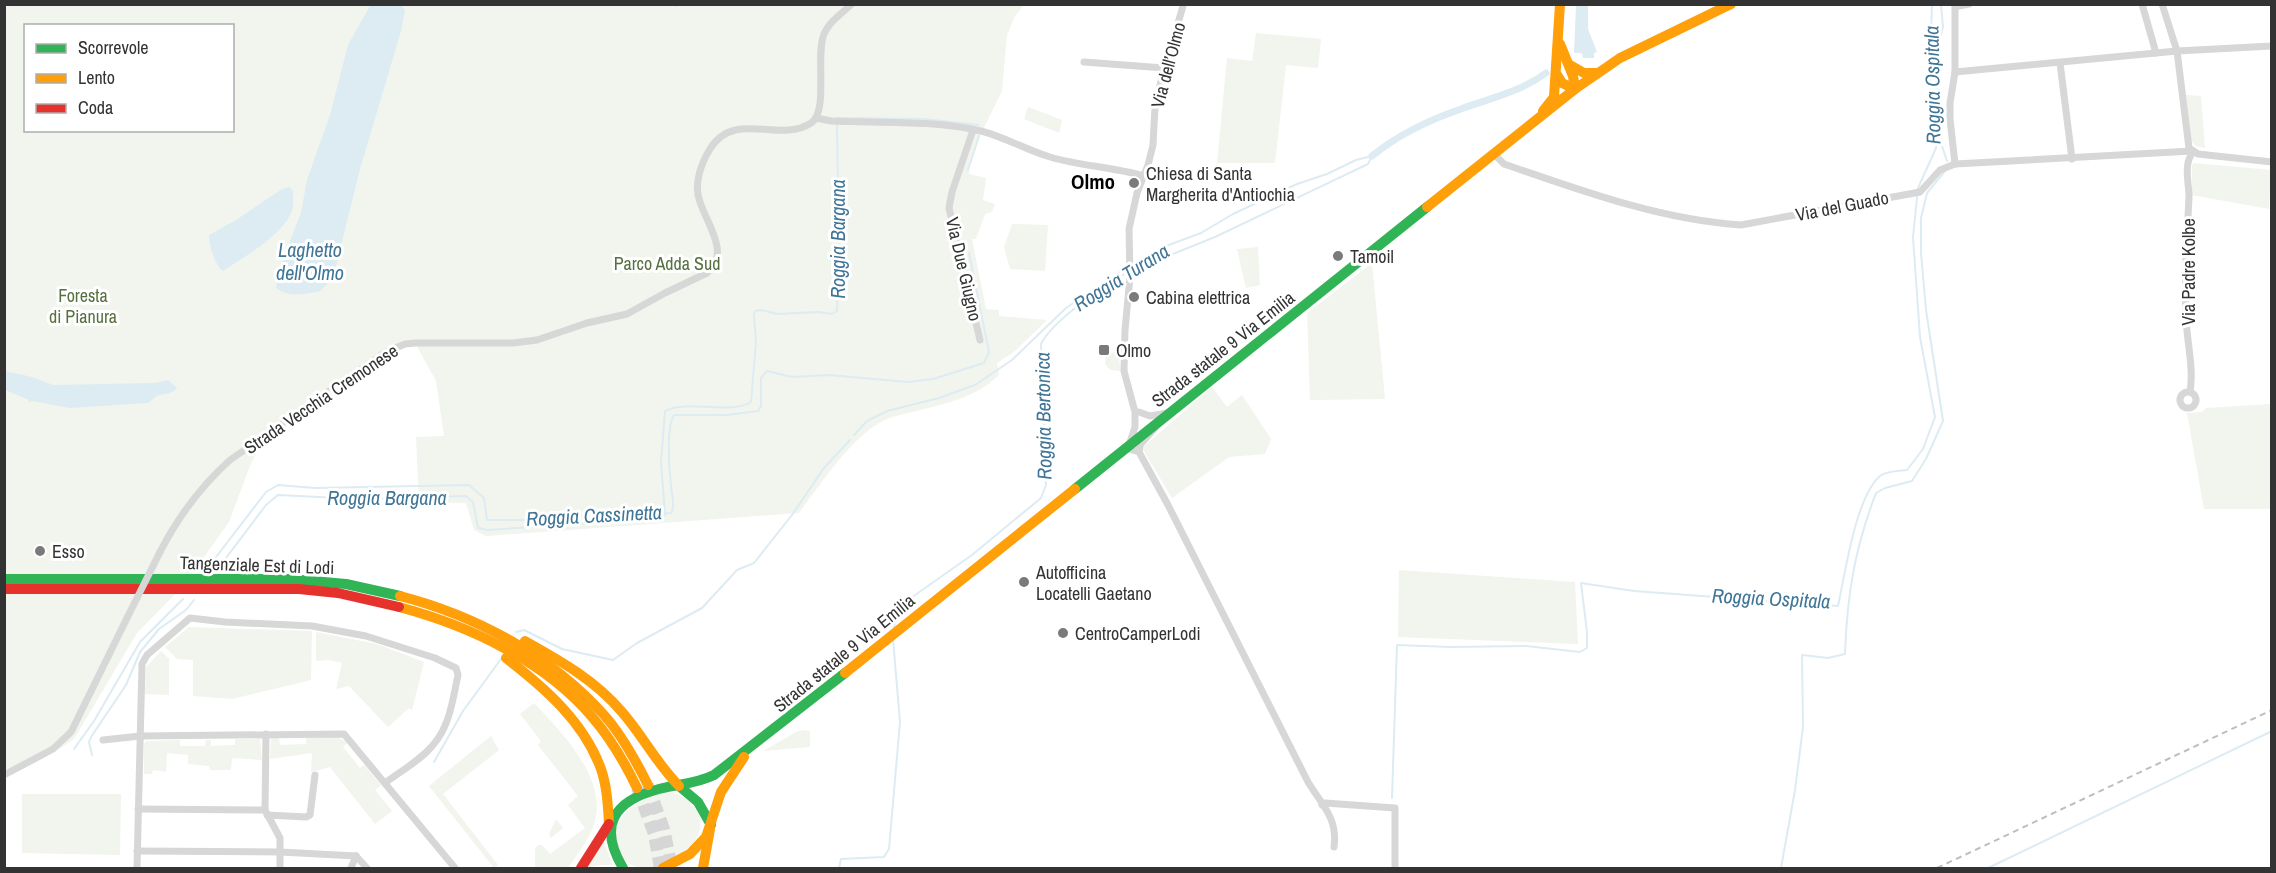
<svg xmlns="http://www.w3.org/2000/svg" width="2276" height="873" font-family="'Archivo Narrow',sans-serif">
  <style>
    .green { fill: #f1f5ed; fill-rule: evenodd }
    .water { fill: #ddebf3 }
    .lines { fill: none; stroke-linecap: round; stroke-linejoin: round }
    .stream { stroke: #ddebf3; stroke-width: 2 }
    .canal { stroke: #ddebf3; stroke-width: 7 }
    .highway-tunnel { stroke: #d6d6d6; stroke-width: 12; stroke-dasharray: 12 6; stroke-linecap: butt }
    .street { stroke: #d7d7d7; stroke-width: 7 }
    .fast { stroke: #30b455; stroke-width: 10 }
    .slow { stroke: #ff9f0a; stroke-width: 10 }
    .jam { stroke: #e5322d; stroke-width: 10 }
    .rail { stroke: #bebebe; stroke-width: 2; stroke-dasharray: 6 4.5; stroke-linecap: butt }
    .street-bridge { stroke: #d7d7d7; stroke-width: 7 }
    .poi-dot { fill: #7a7a7a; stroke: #fff; stroke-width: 2 }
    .labels { text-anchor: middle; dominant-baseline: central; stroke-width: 6; stroke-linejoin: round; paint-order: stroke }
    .street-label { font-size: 18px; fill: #333; stroke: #fff }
    .poi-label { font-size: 18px; fill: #333; stroke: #fff; text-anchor: start }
    .park-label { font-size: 18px; fill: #56703f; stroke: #fff }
    .water-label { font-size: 20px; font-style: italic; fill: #3f7597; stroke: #fff }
    .quarter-label { font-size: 21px; font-weight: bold; fill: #000; stroke: #fff }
  </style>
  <rect width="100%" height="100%" fill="#fff"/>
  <!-- green -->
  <g class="green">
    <path d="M4,5H1024L1015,16L1007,35L1002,91L980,136L969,169V174L986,178L983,200L995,204L992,212L985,214L976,239H972L986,309L999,310V316L1047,320L1015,351L997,363L999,375C977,397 945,404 916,411C904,414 892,416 881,422C850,439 820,485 799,513L486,536L474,530L466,503L419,502L416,437L444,436L436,381L414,341L397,344L386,348L264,436L250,466L229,522L184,585L137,633L74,739L61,748L5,770ZM26,26H232V130H26Z"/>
    <path d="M1256,33L1321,39L1318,68L1286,65L1275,163H1217L1227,58L1252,61Z"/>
    <path d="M2186,95L2201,96L2205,148L2196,146L2191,140Z"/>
    <path d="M1028,107L1062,120L1059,133L1024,119Z"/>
    <path d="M2194,163L2271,170L2269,209L2192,195V165Z"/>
    <path d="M1012,224L1048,225L1045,271L1010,269L1004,247Z"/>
    <path d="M1258,247L1260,285L1246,288L1237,249Z"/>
    <path d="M1372,263L1385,399L1310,400L1307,313Z"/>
    <path d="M1114,352L1118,353L1121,371L1110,370L1105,364L1106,357Z"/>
    <path d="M1212,387L1227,407L1242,395L1271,439L1265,454L1229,457L1172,498L1142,448Z"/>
    <path d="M2271,404V509H2204L2187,413L2202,412L2206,408Z"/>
    <path d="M1399,570L1575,582L1578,644L1398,637Z"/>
    <path d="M189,627L312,631L311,680L232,699L193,696V660L177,659L165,647Z"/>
    <path d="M316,632L377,644L424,662L412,710L409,708L388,727L349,686L336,689L342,663L329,660L316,661Z"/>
    <path d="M161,651L169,659V695L145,694L146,667Z"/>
    <path d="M534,703C561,732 609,779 594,824C589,839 577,855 568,868H535V849L538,845H542L550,854L585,828L568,805L578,796L538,745L541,741L520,714Z"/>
    <path d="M804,730L810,731V747L763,751L798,731Z"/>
    <path d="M491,736L499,750L443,794L498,865L494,868L429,786Z"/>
    <path d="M306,737C319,737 337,733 347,743L343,747L360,768L364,765L381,785L375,790L392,811L375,824L330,767L311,772L312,753L270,759L271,738H279L280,745L306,744Z"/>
    <path d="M235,739H260L262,760L232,758L231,770H210L209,766L188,764V755L167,753L166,772L153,770L152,774H144V744L146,741L180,740V746H205L206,740H211V746L235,745Z"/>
    <path d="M668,792C692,795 711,819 694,842C688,850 678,856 668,861C659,866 648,870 637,867C628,864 621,858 618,849C605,818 642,796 668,792Z"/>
    <path d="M22,794H121L120,855L22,853Z"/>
    <path d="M556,819L563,828L551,838L549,834Z"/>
    <path d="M603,840L613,865H599L587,868Z"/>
  </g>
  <!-- water -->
  <g class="water">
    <path d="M371,4L401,5L405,10L401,31L360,169L333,278L320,291C307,294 285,298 276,287L283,259L301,213L307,180L330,115L348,45Z"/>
    <path d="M1576,5H1588V29L1597,52L1594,53V58H1583L1582,53H1574Z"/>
    <path d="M289,187L293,191C293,198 294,205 292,211C283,235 244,257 223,271C215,265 209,246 209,235L236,220L282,189Z"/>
    <path d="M5,371L32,377L53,385L155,383L168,380L177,388C171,395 167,393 159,395C153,397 153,401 147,403L70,408L32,401L28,403L29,400L5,390Z"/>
  </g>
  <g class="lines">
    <!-- stream -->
    <g class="stream">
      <path d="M1941,4L1943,27L1935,56L1938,116L1942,146L1947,161"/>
      <path d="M676,6V4"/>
      <path d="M836,118L924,119L978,125"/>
      <path d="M968,170L979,136"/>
      <path d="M1132,264L1166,246L1201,233L1233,214L1297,184L1327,174L1356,160L1372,156"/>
      <path d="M1133,270L1215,237L1368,164L1372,156"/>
      <path d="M854,435L867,421L887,411L939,398L975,385L1012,360L1066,308L1127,267"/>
      <path d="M206,570L266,492L278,485L315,488L469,485L484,498L487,520H524L583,515L671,513C676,505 671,494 671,485C669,469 666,427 674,415H727L758,411L761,406V378L767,371L792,377L829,375L908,382L933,379L984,363L989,352L969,253"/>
      <path d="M217,570L266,505L278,495L360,499L466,496L473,502L478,528L487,530L663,518L665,514L661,462L665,411C686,399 730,415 751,402L756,342L754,315L755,311L762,310L777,314L818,312L832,314L837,311L839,256L837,124"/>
      <path d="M894,627L899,609L908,600L972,555L1041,498L1046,485L1041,344C1052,321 1105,285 1128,272"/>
      <path d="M516,632L524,630L562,649L613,660L637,643L702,608L737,570L754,563L792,515L824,468L850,440"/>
      <path d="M74,749L94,721L140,642L183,599"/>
      <path d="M92,755L89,742L91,737L126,685L140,652L159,629L186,610L194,600"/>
      <path d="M434,762L463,711L501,659"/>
      <path d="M1392,798L1397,645L1450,647L1526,646L1580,652L1587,648V632L1581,583L1634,591L1838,606C1845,574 1856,496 1880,476C1886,471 1899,471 1907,470L1923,449L1935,417L1920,337L1913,237L1918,188L1936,148L1930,67L1932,4"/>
      <path d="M839,868L841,859L884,857L889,849L900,722L893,639"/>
      <path d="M1781,868L1795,790L1803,727L1802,655L1828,658L1845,654C1847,594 1855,548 1876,493L1885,488L1912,481L1926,459L1943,421L1926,310L1921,253V218L1927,193L1945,171"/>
      <path d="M1988,868L2272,731"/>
    </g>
    <!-- canal -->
    <path class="canal" d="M1372,156C1399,134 1429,120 1461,109C1491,98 1520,92 1546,73"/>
    <!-- highway-tunnel -->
    <g class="highway-tunnel">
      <path d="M648,785L664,829L672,868"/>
      <path d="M637,788L654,834L660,868"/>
    </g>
    <!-- street -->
    <g class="street">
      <path d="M1955,4L1959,6L1969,4"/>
      <path d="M2142,4L2156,53"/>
      <path d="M2162,4L2177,51L2189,148L2198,154L2272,162"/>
      <path d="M1084,62L1164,68"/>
      <path d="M2060,63L2072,159"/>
      <path d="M1955,72L2177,51L2272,46"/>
      <path d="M816,118L831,121C881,123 933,120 981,131C1005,137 1026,150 1050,157C1080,166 1113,167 1144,176"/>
      <path d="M973,130L952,192L949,208L980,340"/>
      <path d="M1494,154L1504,164C1580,190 1660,220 1741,225L1920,192L1940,170L1955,164L2192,151"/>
      <path d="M1955,164L1950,119V103L1955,72V5"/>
      <circle cx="2188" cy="400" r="8"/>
      <path d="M2190,392C2194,368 2187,343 2186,318C2184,278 2187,238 2189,197C2189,183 2183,164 2193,152"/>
      <path d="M1139,412L1150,416L1167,413"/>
      <path d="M1130,442L1135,427V412L1124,371L1125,330L1130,277L1129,229L1137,193L1148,165L1153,145L1155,107L1161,81L1183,6"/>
      <path d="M1126,448L1139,452L1168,505L1308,782C1322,805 1338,818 1334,847"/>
      <path d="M1139,452L1140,445L1155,428"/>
      <path d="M160,552C178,517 200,487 230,460L384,353L405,344L415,343H513L537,340L587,323L627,314L665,293L707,273C731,254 707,224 700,202C697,194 697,183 699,175C701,166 705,157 710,149C735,109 779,144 811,123C829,111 815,56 824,34C829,22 842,13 852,4"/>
      <path d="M266,734L265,810L280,838V868"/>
      <path d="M103,740L140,736L344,734L455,868"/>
      <path d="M4,775L53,749L71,732L127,618"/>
      <path d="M1322,805L1325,803L1395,808V868"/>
      <path d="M138,809L265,810"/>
      <path d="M267,815L306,817L310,815L315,775"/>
      <path d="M137,851L280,852L356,856"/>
      <path d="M356,856L367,868"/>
      <path d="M137,868L142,664L147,655L190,618L225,622L312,626L366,636L435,658L456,668L458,675C453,698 450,726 433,745C421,760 401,771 385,783"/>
      <path d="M351,868L356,856"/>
    </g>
    <!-- fast -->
    <g class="fast">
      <path d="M1075,489L1427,207"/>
      <path d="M4,579H290L346,584L400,596"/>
      <path d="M679,786L698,802L711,825"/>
      <path d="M623,868C598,826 613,801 659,789C678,784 696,784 714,775L845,673"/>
    </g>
    <!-- slow -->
    <g class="slow">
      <path d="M1570,65L1584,73H1597"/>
      <path d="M1557,75L1562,83L1575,89L1573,76L1560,44"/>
      <path d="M1543,111L1554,97L1560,4"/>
      <path d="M1427,207L1575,89L1620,58L1731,4"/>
      <path d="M400,596C477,616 551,656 604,715C622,735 636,761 648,785"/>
      <path d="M399,607C470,626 545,661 593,718C611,739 625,763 637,788"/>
      <path d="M525,641C561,661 596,681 622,712C643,736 657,764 679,786"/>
      <path d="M506,658C545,688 584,722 601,769C607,786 608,806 609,824"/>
      <path d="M845,673L1075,489"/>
      <path d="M663,868L690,854L706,837L721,792L744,757"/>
      <path d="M703,868L710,829"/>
    </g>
    <!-- jam -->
    <g class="jam">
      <path d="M4,589H299L338,593L399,607"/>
      <path d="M581,868L609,824"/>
    </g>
    <!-- rail -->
    <path class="rail" d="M1937,868L2272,710"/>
    <!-- street-bridge -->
    <path class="street-bridge" d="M127,618L160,552"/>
  </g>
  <!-- markers -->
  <g class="poi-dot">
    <circle cx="1134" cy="183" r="6"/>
    <circle cx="1338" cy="256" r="6"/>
    <circle cx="1134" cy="297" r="6"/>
    <rect x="1098" y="344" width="12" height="12" rx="3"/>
    <circle cx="40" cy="551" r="6"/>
    <circle cx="1024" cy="582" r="6"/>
    <circle cx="1063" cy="633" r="6"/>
  </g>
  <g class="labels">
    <!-- street labels -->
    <g class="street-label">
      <text transform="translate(1168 65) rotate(-75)">Via dell’Olmo</text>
      <text transform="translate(1842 206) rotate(-11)">Via del Guado</text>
      <text transform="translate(964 269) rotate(77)">Via Due Giugno</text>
      <text transform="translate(2188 272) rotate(-90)">Via Padre Kolbe</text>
      <text transform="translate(1223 349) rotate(-38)">Strada statale 9 Via Emilia</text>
      <text transform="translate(321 399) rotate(-34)">Strada Vecchia Cremonese</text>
      <text transform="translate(257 565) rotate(2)">Tangenziale Est di Lodi</text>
      <text transform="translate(844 653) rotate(-39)">Strada statale 9 Via Emilia</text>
    </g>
    <!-- poi labels -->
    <g class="poi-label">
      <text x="1146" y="173">Chiesa di Santa<tspan x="1146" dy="21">Margherita d'Antiochia</tspan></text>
      <text x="1350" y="256">Tamoil</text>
      <text x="1146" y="297">Cabina elettrica</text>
      <text x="1116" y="350">Olmo</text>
      <text x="52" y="551">Esso</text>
      <text x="1036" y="572">Autofficina<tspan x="1036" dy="21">Locatelli Gaetano</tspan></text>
      <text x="1075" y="633">CentroCamperLodi</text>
    </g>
    <!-- park labels -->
    <g class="park-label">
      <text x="667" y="263">Parco Adda Sud</text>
      <text x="83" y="295">Foresta<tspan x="83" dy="21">di Pianura</tspan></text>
    </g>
    <!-- water labels -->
    <g class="water-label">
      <text transform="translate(1932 85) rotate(-91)">Roggia Ospitala</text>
      <text transform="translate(837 239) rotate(-90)">Roggia Bargana</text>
      <text x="310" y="249">Laghetto<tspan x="310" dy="23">dell'Olmo</tspan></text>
      <text transform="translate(1121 277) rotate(-32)">Roggia Turana</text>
      <text transform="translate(1043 416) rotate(-91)">Roggia Bertonica</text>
      <text x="387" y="497">Roggia Bargana</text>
      <text transform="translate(594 515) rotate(-3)">Roggia Cassinetta</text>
      <text transform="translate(1771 598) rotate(3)">Roggia Ospitala</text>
    </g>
    <!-- quarter labels -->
    <g class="quarter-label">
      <text x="1093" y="181">Olmo</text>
    </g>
  </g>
  <!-- border -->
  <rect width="2276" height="873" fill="none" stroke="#333333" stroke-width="12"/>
  <!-- legend -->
  <rect x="24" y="24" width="210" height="108" fill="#ffffff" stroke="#adadad" stroke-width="1.5"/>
  <rect x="36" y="44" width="30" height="9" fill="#30b455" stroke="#adadad" stroke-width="1.5"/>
  <text x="78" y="54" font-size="18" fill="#333333">Scorrevole</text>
  <rect x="36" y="74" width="30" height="9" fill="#ff9f0a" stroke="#adadad" stroke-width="1.5"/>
  <text x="78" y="84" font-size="18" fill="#333333">Lento</text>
  <rect x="36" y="104" width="30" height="9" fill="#e5322d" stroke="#adadad" stroke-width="1.5"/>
  <text x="78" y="114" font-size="18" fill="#333333">Coda</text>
</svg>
